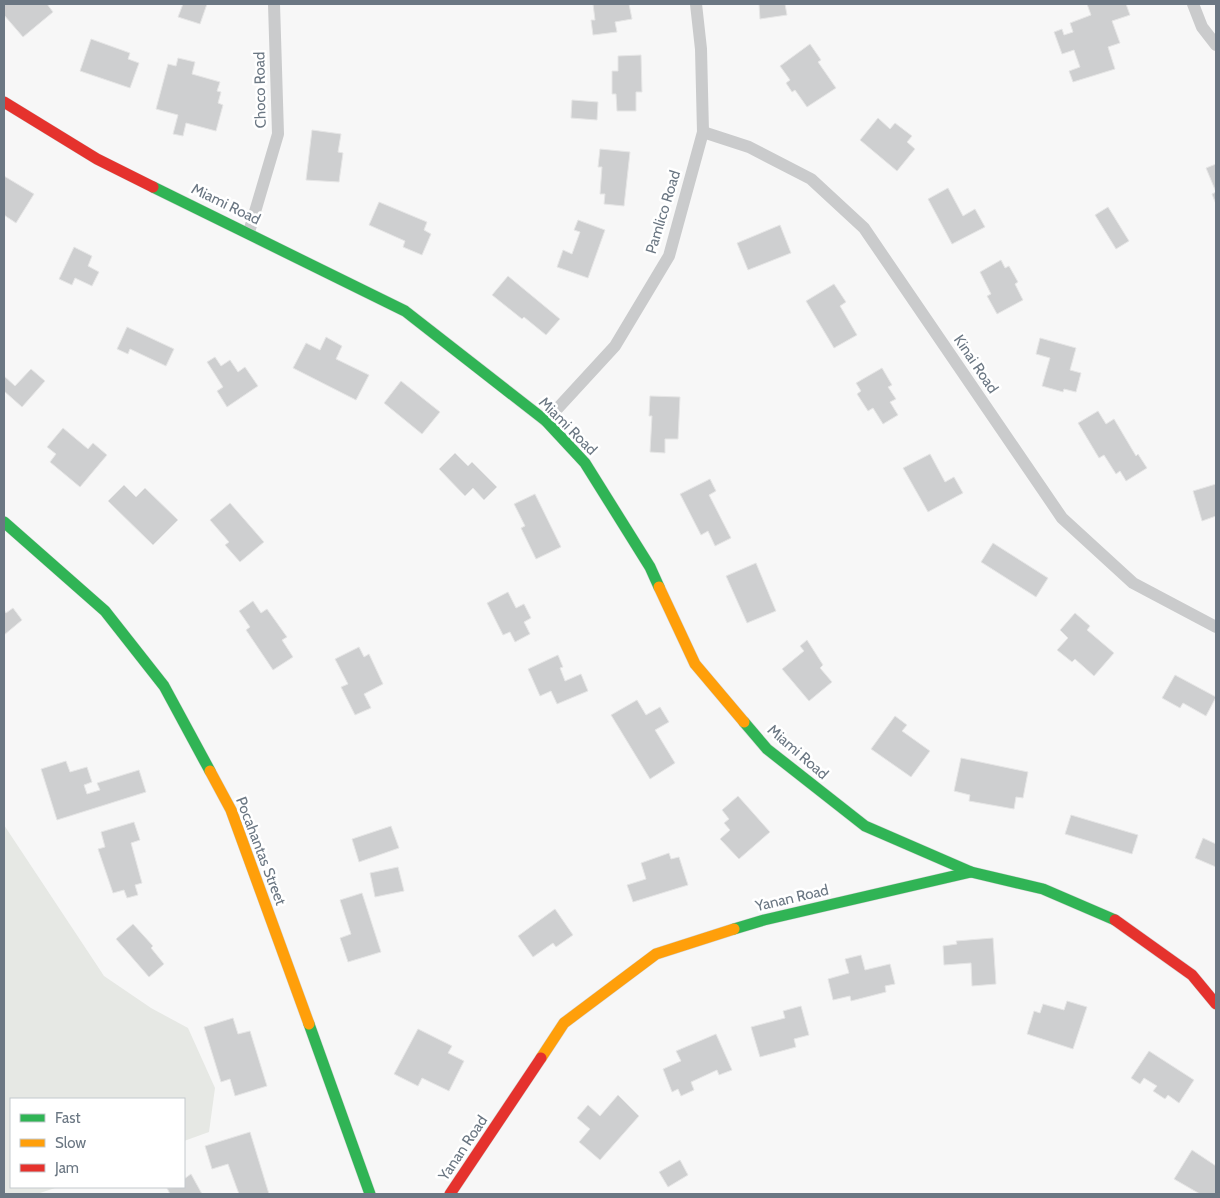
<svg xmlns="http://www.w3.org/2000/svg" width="1220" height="1198" font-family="Cabin,sans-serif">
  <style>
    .green { fill: #e6e8e4 }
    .building { fill: #cecfd0; stroke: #e6e6e6 }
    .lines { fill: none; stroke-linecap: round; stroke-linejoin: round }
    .fast-casing { stroke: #d3d4d4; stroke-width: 12 }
    .slow-casing { stroke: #d3d4d4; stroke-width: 12 }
    .jam-casing { stroke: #d3d4d4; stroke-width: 12 }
    .street { stroke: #cacbcc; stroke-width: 12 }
    .fast { stroke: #30b455; stroke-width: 11 }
    .slow { stroke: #ff9f0a; stroke-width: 11 }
    .jam { stroke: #e5322d; stroke-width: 11 }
    .labels { text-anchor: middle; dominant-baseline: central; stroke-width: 5; stroke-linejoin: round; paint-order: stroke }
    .street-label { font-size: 15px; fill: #6b7783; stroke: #fff }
  </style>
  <rect width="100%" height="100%" fill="#f7f7f7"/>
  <!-- green -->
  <path class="green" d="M4,825L104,976L151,1008L188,1028L215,1088L209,1132L184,1141V1099H11V1187H58L37,1194H4Z"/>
  <!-- building -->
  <g class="building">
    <path d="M4,4H47L53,12L23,37L4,15Z"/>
    <path d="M183,4H207L200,24L178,17Z"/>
    <path d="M593,4H629L632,19L615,22L617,32L593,35L591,20H595Z"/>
    <path d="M759,4H785L787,15L760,19Z"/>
    <path d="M1087,4H1126L1130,15L1112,21L1120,43L1108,47L1115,69L1073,82L1069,71L1080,67L1074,50L1062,54L1054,32L1062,29L1064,35L1073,32L1070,23L1091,15Z"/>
    <path d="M91,39L130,53L128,59L139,63L130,88L80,71Z"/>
    <path d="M810,44L821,60L818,62L836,88L807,107L795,90L792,92L786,83L790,80L780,66Z"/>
    <path d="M641,55L642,92H636V111H617L616,94H612V71H618V56Z"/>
    <path d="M178,58L195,62L192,74L220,82L217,91L221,92L218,103L223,105L216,131L186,123L183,136L173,134L178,115L156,109L168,64L176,66Z"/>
    <path d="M572,100L598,102L597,120L571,118Z"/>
    <path d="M878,118L890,129L895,123L912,136L907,142L915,149L897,171L860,140Z"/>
    <path d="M312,130L341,134L338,152L343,153L339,182L306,180Z"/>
    <path d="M600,149L630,152L624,206L604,204L605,194H600L602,167H598Z"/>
    <path d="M1216,164V192L1206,168Z"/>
    <path d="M4,176L34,194L16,223L4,215Z"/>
    <path d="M948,188L963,216L975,209L985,227L952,244L928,199Z"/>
    <path d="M1216,192V204L1212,194Z"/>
    <path d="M379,202L427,222L424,230L431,234L422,255L403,247L405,241L369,225Z"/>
    <path d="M1108,207L1129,241L1116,249L1095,215Z"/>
    <path d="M578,220L605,230L588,278L557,267L563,250L572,254L580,232L574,230Z"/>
    <path d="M780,225L791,253L748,270L737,243Z"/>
    <path d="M74,247L92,256L88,266L99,272L92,286L75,278L72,285L59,279Z"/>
    <path d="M1001,260L1005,268L1009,266L1018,282L1015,284L1023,300L997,314L987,296L991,294L980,272Z"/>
    <path d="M508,276L560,319L546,335L524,317L522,319L492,295Z"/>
    <path d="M834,284L846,302L840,306L857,335L834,348L806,301Z"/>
    <path d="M127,327L174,349L166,366L130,349L128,354L117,349Z"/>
    <path d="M326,337L342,346L336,359L369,375L356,400L293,368L306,343L320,350Z"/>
    <path d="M1040,338L1076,348L1070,370L1081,373L1076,392L1064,389L1063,392L1042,386L1050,358L1036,354Z"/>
    <path d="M215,357L221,366L230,360L238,372L245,367L258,386L227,407L217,391L223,387L207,362Z"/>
    <path d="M882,368L892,385L888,387L896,399L890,402L898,415L883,424L873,408L868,411L857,394L861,391L856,383Z"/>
    <path d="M31,369L45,381L22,407L4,391V376L15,386Z"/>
    <path d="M401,381L440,412L422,434L384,403Z"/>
    <path d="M650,396L680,397L678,439H665V453L650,452L652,416H649Z"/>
    <path d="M1098,411L1106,424L1114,419L1136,456L1138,454L1147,468L1126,481L1120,471L1116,474L1104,455L1099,458L1078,423Z"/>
    <path d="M63,428L88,449L93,443L107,455L80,487L50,462L56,454L47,447Z"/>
    <path d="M455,453L468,466L472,462L497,487L484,500L473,488L465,496L439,469Z"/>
    <path d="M930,454L945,482L954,477L963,493L928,512L903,468Z"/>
    <path d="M710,479L716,491L709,495L731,538L715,546L708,531L701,535L680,494Z"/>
    <path d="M1216,484V516L1202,521L1193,491Z"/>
    <path d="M124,485L136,497L145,488L178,520L153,545L108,501Z"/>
    <path d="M535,494L561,547L536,559L521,528L525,526L514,504Z"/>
    <path d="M230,503L264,542L240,562L225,545L229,542L210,520Z"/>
    <path d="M993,543L1048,578L1036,597L981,562Z"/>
    <path d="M756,563L776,611L747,623L726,576Z"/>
    <path d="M508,592L516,608L524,604L531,618L524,622L530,634L515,642L510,632L503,635L487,603Z"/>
    <path d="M253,601L261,613L267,609L287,637L282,640L293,657L273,670L246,630L250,627L239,611Z"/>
    <path d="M13,608L22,620L4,635V610L6,613Z"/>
    <path d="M1075,613L1090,626L1087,630L1114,653L1094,676L1075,659L1072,662L1057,650L1068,638L1060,630Z"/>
    <path d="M807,640L823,665L820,668L832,682L809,701L782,669L804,651L800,646Z"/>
    <path d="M359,647L364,657L369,654L383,684L364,694L371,708L355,715L341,687L348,684L335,659Z"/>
    <path d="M558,655L563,667L560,668L565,681L581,674L588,691L557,704L551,691L540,696L528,669Z"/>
    <path d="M1175,675L1216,697L1206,716L1183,703L1180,708L1162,698Z"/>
    <path d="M637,700L646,715L660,707L669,722L655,730L675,763L650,779L611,715Z"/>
    <path d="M895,716L907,725L902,731L930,751L911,777L871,749Z"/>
    <path d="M961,758L1028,772L1023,798L1016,797L1014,809L969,801L970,795L954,791Z"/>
    <path d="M66,761L70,772L87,767L92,782L84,785L87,794L100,790L97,783L139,770L146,792L57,820L41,769Z"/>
    <path d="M738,796L770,832L739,859L720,839L730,830L724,823L729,819L722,810Z"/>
    <path d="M1071,815L1138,835L1132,854L1065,834Z"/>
    <path d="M134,822L140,840L131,843L142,883L135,885L138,895L127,898L124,890L113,893L98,849L105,847L101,832Z"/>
    <path d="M391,826L399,848L359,862L352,839Z"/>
    <path d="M1203,838L1216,844V867L1195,858Z"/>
    <path d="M669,853L671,859L679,857L688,885L633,902L627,885L646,879L641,863Z"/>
    <path d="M398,867L404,891L375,897L370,873Z"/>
    <path d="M362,893L381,952L348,962L340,938L351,934L340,900Z"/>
    <path d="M555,909L573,935L556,947L553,943L533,957L518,936Z"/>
    <path d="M133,924L153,946L151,948L164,964L149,977L116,939Z"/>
    <path d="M993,938L996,984L972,986L971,963L944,965L943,946L957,944L956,941Z"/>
    <path d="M861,955L865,970L890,964L895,984L885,986L886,992L851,1001L850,996L833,1000L828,979L849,973L845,959Z"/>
    <path d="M1067,1001L1087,1007L1073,1049L1027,1034L1034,1011L1040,1013L1043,1004L1064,1010Z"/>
    <path d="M801,1006L809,1035L794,1039L796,1047L760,1057L751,1027L785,1018L783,1011Z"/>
    <path d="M233,1018L238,1034L250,1031L267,1086L235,1096L230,1079L221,1082L204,1027Z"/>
    <path d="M418,1029L452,1046L448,1053L464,1061L449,1091L422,1078L418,1086L394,1074Z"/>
    <path d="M716,1034L732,1070L719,1075L717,1070L691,1082L694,1090L681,1096L678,1089L672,1092L663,1069L681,1061L676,1051Z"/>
    <path d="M1149,1051L1194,1080L1179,1103L1168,1095L1165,1099L1153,1091L1157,1086L1144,1078L1140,1084L1131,1078Z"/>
    <path d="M618,1095L639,1116L600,1160L579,1142L590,1129L577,1118L588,1105L600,1116Z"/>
    <path d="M250,1132L269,1194H239L228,1164L212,1169L205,1146Z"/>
    <path d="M1192,1150L1216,1166V1194H1200L1174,1179Z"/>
    <path d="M680,1160L688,1175L668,1187L659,1172Z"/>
    <path d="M191,1174L202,1194H170L167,1188L184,1187V1179Z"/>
  </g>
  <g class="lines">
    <defs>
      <g id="fast">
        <path d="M153,187L405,311L546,421L585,463L650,567L659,587"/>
        <path d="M4,522L105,611L164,686L210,771"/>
        <path d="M744,722L767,749L865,826L971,872"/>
        <path d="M734,929L764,920L971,872L1043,889L1115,920"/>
        <path d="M309,1024L370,1194"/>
      </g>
      <g id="slow">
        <path d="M659,587L695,664L744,722"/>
        <path d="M210,771L231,810L309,1024"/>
        <path d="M541,1058L564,1023L656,954L734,929"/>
      </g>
      <g id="jam">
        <path d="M4,102L97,159L153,187"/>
        <path d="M1115,920L1192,975L1216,1004"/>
        <path d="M450,1194L541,1058"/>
      </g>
    </defs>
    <!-- fast casing -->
    <use href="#fast" class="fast-casing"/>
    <!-- slow casing -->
    <use href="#slow" class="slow-casing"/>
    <!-- jam casing -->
    <use href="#jam" class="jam-casing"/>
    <!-- street -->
    <g class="street">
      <path d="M1193,4L1202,27L1216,45"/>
      <path d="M703,132L749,147L811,179L864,228L1062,518L1133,583L1216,627"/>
      <path d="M249,232L278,134L274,4"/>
      <path d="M546,421L615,346L669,256L703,132L701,49L696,4"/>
    </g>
    <!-- fast -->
    <use href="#fast" class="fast"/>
    <!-- slow -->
    <use href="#slow" class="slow"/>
    <!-- jam -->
    <use href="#jam" class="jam"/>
  </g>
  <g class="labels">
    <!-- street labels -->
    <g class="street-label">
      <text transform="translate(260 90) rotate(-91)">Choco Road</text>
      <text transform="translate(226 204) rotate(26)">Miami Road</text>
      <text transform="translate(663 212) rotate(-73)">Pamlico Road</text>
      <text transform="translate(976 364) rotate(56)">Kinai Road</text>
      <text transform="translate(568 426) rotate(45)">Miami Road</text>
      <text transform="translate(798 752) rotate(41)">Miami Road</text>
      <text transform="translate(261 851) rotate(69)">Pocahantas Street</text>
      <text transform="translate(792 898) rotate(-13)">Yanan Road</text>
      <text transform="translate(463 1148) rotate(-56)">Yanan Road</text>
    </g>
  </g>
  <!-- border -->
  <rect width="1220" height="1198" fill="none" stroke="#6b7783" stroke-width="10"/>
  <!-- legend -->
  <rect x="10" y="1098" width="175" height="90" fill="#ffffff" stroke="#c4c9cd"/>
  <rect x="20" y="1114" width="25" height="8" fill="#30b455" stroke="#c4c9cd"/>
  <text x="55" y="1123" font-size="15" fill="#6b7783">Fast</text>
  <rect x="20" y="1139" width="25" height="8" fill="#ff9f0a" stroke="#c4c9cd"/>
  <text x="55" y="1148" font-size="15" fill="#6b7783">Slow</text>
  <rect x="20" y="1164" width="25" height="8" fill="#e5322d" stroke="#c4c9cd"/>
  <text x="55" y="1173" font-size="15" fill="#6b7783">Jam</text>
</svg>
